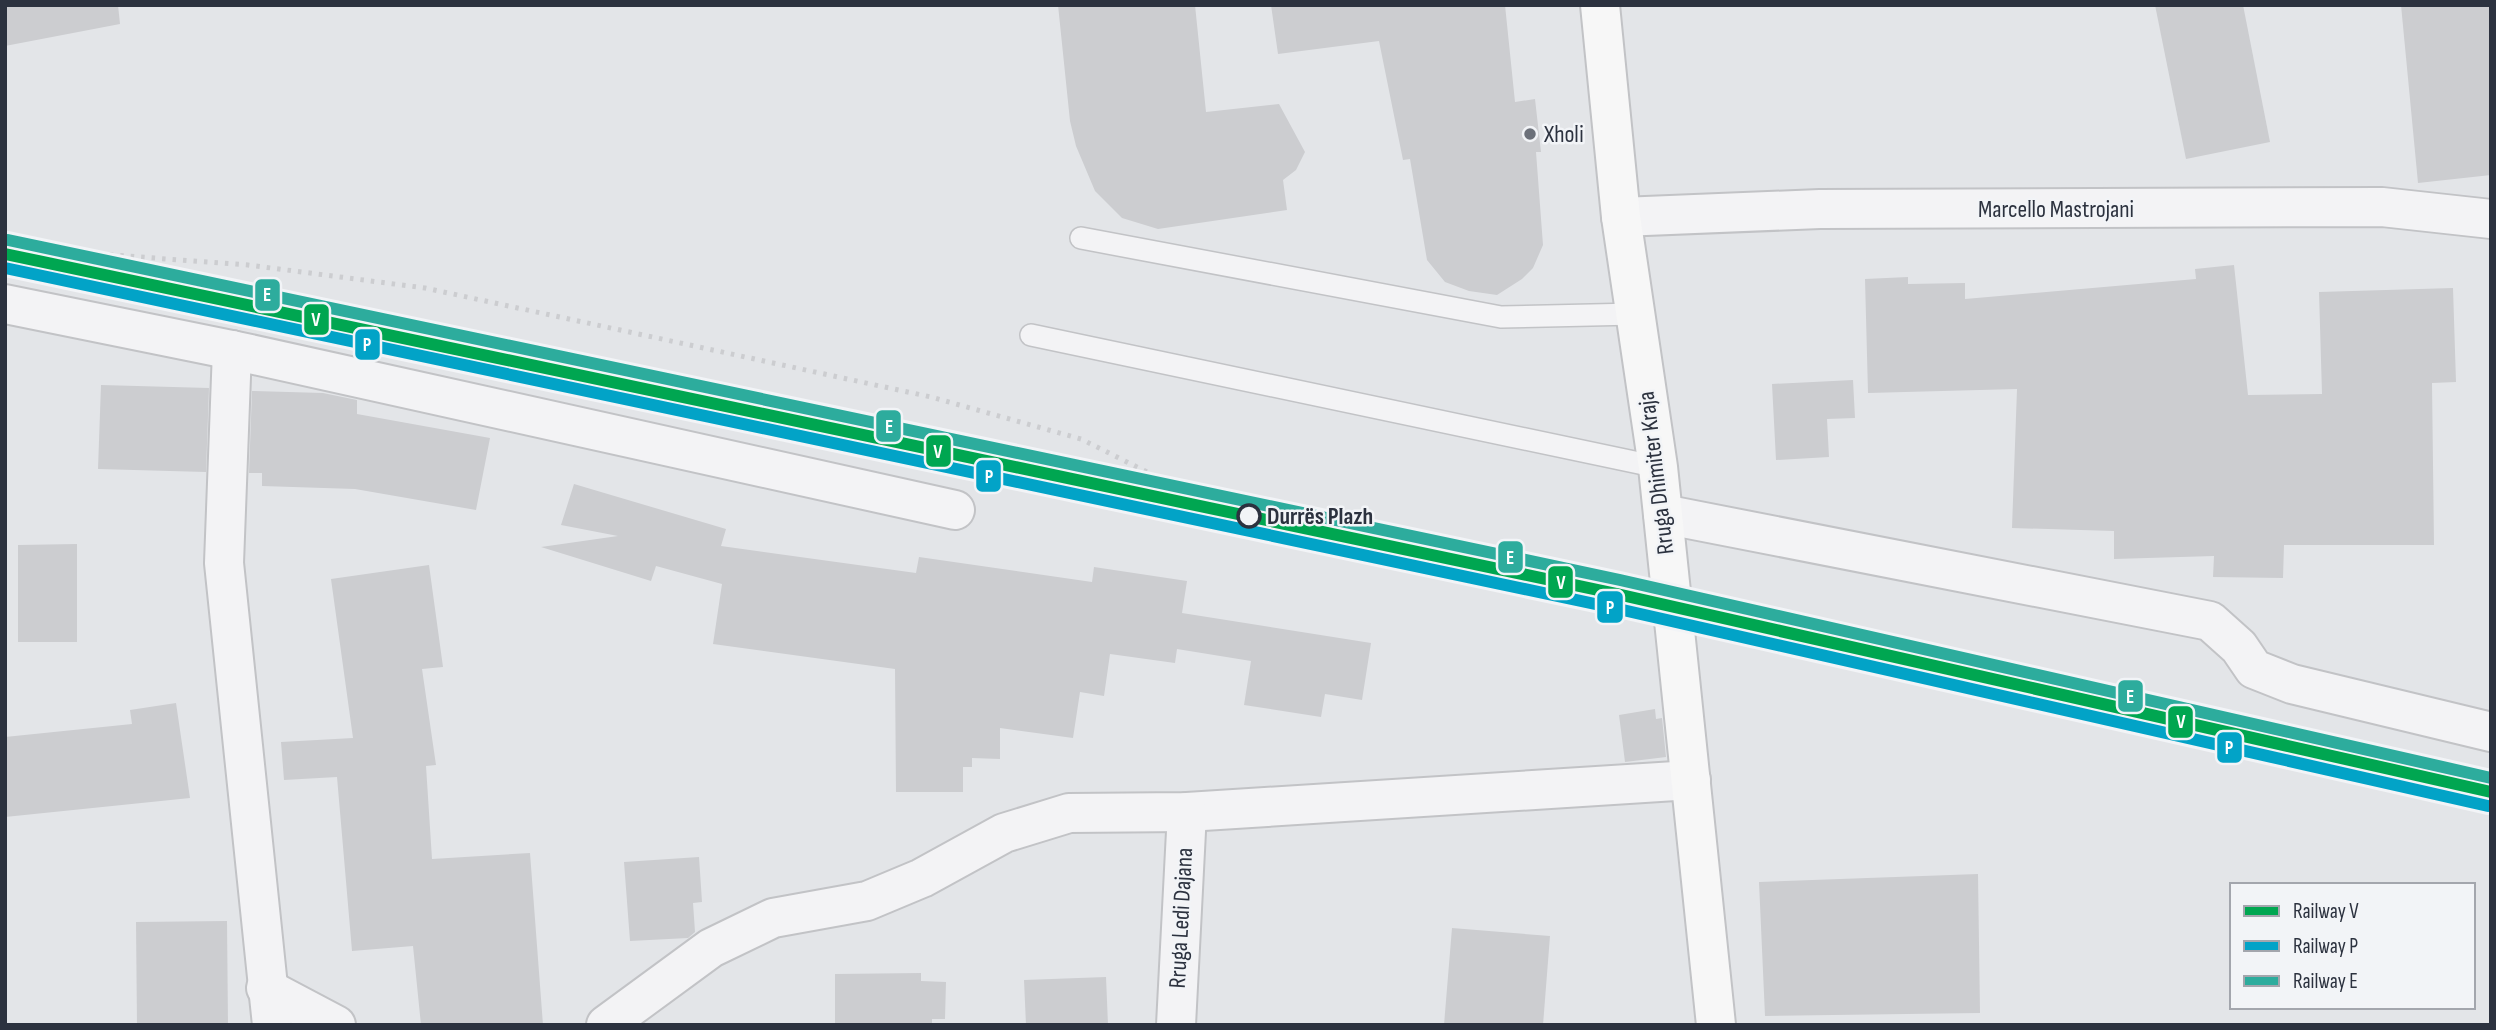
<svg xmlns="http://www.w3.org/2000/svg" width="2496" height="1030" font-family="'Sofia Sans Condensed',sans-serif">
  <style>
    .building { fill: #cccdd0 }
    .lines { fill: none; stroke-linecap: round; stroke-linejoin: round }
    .lane-casing { stroke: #c2c3c6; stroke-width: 24 }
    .street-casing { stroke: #c2c3c6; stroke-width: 42 }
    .secondary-casing { stroke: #c2c3c6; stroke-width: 42 }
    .lane { stroke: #f3f3f5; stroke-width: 21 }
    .street { stroke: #f3f3f5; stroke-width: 38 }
    .secondary { stroke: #f7f7f7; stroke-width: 38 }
    .rail { stroke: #cccdd0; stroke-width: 5; stroke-dasharray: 3.5 7; stroke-linecap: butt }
    .rail-1-casing { stroke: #f2f4f7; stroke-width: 18 }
    .rail-2-casing { stroke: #f2f4f7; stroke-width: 18 }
    .rail-3-casing { stroke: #f2f4f7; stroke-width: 18 }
    .rail-1 { stroke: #00a651; stroke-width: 12 }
    .rail-2 { stroke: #02a3c7; stroke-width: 12 }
    .rail-3 { stroke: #2dac9d; stroke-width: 12 }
    .poi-dot { fill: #6c717a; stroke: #f2f4f7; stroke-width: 2.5 }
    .stop-dot { fill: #f2f4f7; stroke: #2c323f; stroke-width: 3.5 }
    .labels { text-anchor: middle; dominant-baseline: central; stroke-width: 5; stroke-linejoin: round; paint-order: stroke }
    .poi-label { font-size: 24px; fill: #2c323f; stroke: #f2f4f7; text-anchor: start }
    .street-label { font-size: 24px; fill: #2c323f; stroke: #f2f4f7 }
    .stop-label { font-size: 24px; font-weight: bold; fill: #2c323f; stroke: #f2f4f7; text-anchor: start }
    .line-badge { stroke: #f2f4f7; stroke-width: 2.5 }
    .badge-label { font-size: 19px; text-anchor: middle; font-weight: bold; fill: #fff }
  </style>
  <rect width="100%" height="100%" fill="#e3e5e8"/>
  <!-- building -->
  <g class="building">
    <path d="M5,5H118L120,24L5,46Z"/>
    <path d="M1058,5H1195L1206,112L1279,104L1305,152L1296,170L1283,180L1287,210L1158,229L1122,218L1095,191L1076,146L1070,121Z"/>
    <path d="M1271,5H1505L1515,102L1535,99L1541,152H1536L1543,245L1533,268L1522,279L1497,295L1469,291L1445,282L1427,260L1410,159L1403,160L1379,41L1278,54Z"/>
    <path d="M2155,5H2243L2270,142L2186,159Z"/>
    <path d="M2401,5H2491V175L2418,183Z"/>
    <path d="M2234,265L2248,395L2322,394L2319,292L2453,288L2456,382L2432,383L2434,545H2284L2283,578L2213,577L2214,556L2114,559V531L2012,528L2017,389L1868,393L1865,279L1908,277V284L1965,283V299L2196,279L2195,269Z"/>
    <path d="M1853,380L1855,418L1827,419L1829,457L1776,460L1772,384Z"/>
    <path d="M101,385L209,388L206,472L98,469Z"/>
    <path d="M252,391L323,393L357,400V414L490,438L476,510L355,489L262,486V473H249Z"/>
    <path d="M574,484L726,529L721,546L916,573L919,557L1092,582L1094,567L1187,581L1182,613L1371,643L1362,700L1325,694L1321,717L1244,705L1251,661L1177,649L1175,663L1110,654L1104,696L1080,692L1073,738L1000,728V759L972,758V767H963V792H896L895,669L713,644L722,584L656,566L651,581L541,547L618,536L561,525Z"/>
    <path d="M77,544V642H18V545Z"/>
    <path d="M429,565L443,667L422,669L436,765L426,766L432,859L530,853L543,1025H421L413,946L352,951L337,777L284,780L281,742L353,738L331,579Z"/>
    <path d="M176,703L190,798L5,817V737L132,724L130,710Z"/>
    <path d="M1655,709L1656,719L1662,718L1666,757L1625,762L1619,715Z"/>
    <path d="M699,857L702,902L693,903L695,932L688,938L630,941L624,862Z"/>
    <path d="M1978,874L1980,1013L1765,1016L1759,882Z"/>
    <path d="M227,921L228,1025H137L136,922Z"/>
    <path d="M1452,928L1550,936L1543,1025H1444Z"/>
    <path d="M921,973V981L946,982L945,1019H932V1025H835V974Z"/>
    <path d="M1106,977L1108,1025H1026L1024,980Z"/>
  </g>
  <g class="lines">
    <defs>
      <g id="lane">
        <path d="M1081,238L1501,317L1636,314"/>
        <path d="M1031,335L1658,467"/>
      </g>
      <g id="street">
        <path d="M1621,217L1820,209L2382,207L2491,219"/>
        <path d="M5,304L232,350L955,510"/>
        <path d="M232,350L224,563L272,1025"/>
        <path d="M1663,514L2210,621L2239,647L2254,669L2292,684L2491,732"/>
        <path d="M266,988L336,1025"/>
        <path d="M606,1025L711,948L773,918L867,901L922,878L1004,833L1069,813L1187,812L1691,780"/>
        <path d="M1176,1025L1187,812"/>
      </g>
      <path id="secondary" d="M1600,5L1621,217L1658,467L1716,1025"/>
    </defs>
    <!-- lane casing -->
    <use href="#lane" class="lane-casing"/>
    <!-- street casing -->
    <use href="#street" class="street-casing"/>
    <!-- secondary casing -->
    <use href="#secondary" class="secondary-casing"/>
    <!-- lane -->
    <use href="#lane" class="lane"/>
    <!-- street -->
    <use href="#street" class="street"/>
    <!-- secondary -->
    <use href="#secondary" class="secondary"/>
    <!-- rail -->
    <path class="rail" d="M5,247L248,265L425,288L931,397L1081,439L1173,485L1249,517"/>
    <defs>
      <path id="rail-1" d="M5,254L1617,594L2491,792"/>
      <path id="rail-2" d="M5,268L1614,608L2488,806"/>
      <path id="rail-3" d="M8,240L1620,580L2491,778"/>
    </defs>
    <!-- rail-1 casing -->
    <use href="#rail-1" class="rail-1-casing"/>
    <!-- rail-2 casing -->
    <use href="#rail-2" class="rail-2-casing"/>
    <!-- rail-3 casing -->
    <use href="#rail-3" class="rail-3-casing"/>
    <!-- rail-1 -->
    <use href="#rail-1" class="rail-1"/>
    <!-- rail-2 -->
    <use href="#rail-2" class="rail-2"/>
    <!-- rail-3 -->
    <use href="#rail-3" class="rail-3"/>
  </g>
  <!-- markers -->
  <circle class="poi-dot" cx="1530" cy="134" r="7"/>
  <circle class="stop-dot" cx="1249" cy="516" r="11"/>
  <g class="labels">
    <!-- poi labels -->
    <g class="poi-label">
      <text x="1544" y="134">Xholi</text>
    </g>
    <!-- street labels -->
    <g class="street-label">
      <text x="2056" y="209">Marcello Mastrojani</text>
      <text transform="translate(1656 473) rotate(-97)">Rruga Dhimiter Kraja</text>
      <text transform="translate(1181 918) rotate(-87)">Rruga Ledi Dajana</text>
    </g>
    <!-- stop labels -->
    <g class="stop-label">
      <text x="1267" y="516">Durrës Plazh</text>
    </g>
  </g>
  <g class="line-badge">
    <rect x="254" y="278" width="27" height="34" rx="7" fill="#2dac9d"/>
    <rect x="303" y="303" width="27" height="33" rx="7" fill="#00a651"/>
    <rect x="354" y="328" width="27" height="33" rx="7" fill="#02a3c7"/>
    <rect x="875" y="409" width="27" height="34" rx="7" fill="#2dac9d"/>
    <rect x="925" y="434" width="27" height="34" rx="7" fill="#00a651"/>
    <rect x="975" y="459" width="27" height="34" rx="7" fill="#02a3c7"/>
    <rect x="1497" y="540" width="27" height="34" rx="7" fill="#2dac9d"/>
    <rect x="1547" y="565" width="27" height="34" rx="7" fill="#00a651"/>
    <rect x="1596" y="590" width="28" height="34" rx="7" fill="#02a3c7"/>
    <rect x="2117" y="679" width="27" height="34" rx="7" fill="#2dac9d"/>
    <rect x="2167" y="705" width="27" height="34" rx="7" fill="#00a651"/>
    <rect x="2216" y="731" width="27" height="33" rx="7" fill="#02a3c7"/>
  </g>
  <g class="badge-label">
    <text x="267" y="301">E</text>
    <text x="316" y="326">V</text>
    <text x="367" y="351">P</text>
    <text x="889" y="433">E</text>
    <text x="938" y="458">V</text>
    <text x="989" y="483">P</text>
    <text x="1510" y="564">E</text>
    <text x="1561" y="589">V</text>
    <text x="1610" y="614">P</text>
    <text x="2130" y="703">E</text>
    <text x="2181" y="728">V</text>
    <text x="2229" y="754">P</text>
  </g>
  <!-- border -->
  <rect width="2496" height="1030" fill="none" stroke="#2c323f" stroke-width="14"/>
  <!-- legend -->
  <rect x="2230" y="883" width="245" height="126" fill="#f2f4f7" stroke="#a3a6ad" stroke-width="2"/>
  <rect x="2244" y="906" width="35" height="10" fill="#00a651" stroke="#a3a6ad" stroke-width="2"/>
  <text x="2293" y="918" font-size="21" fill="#2c323f">Railway V</text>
  <rect x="2244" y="941" width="35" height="10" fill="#02a3c7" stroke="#a3a6ad" stroke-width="2"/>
  <text x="2293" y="953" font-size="21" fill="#2c323f">Railway P</text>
  <rect x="2244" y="976" width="35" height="10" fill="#2dac9d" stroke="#a3a6ad" stroke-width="2"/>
  <text x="2293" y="988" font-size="21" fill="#2c323f">Railway E</text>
</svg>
